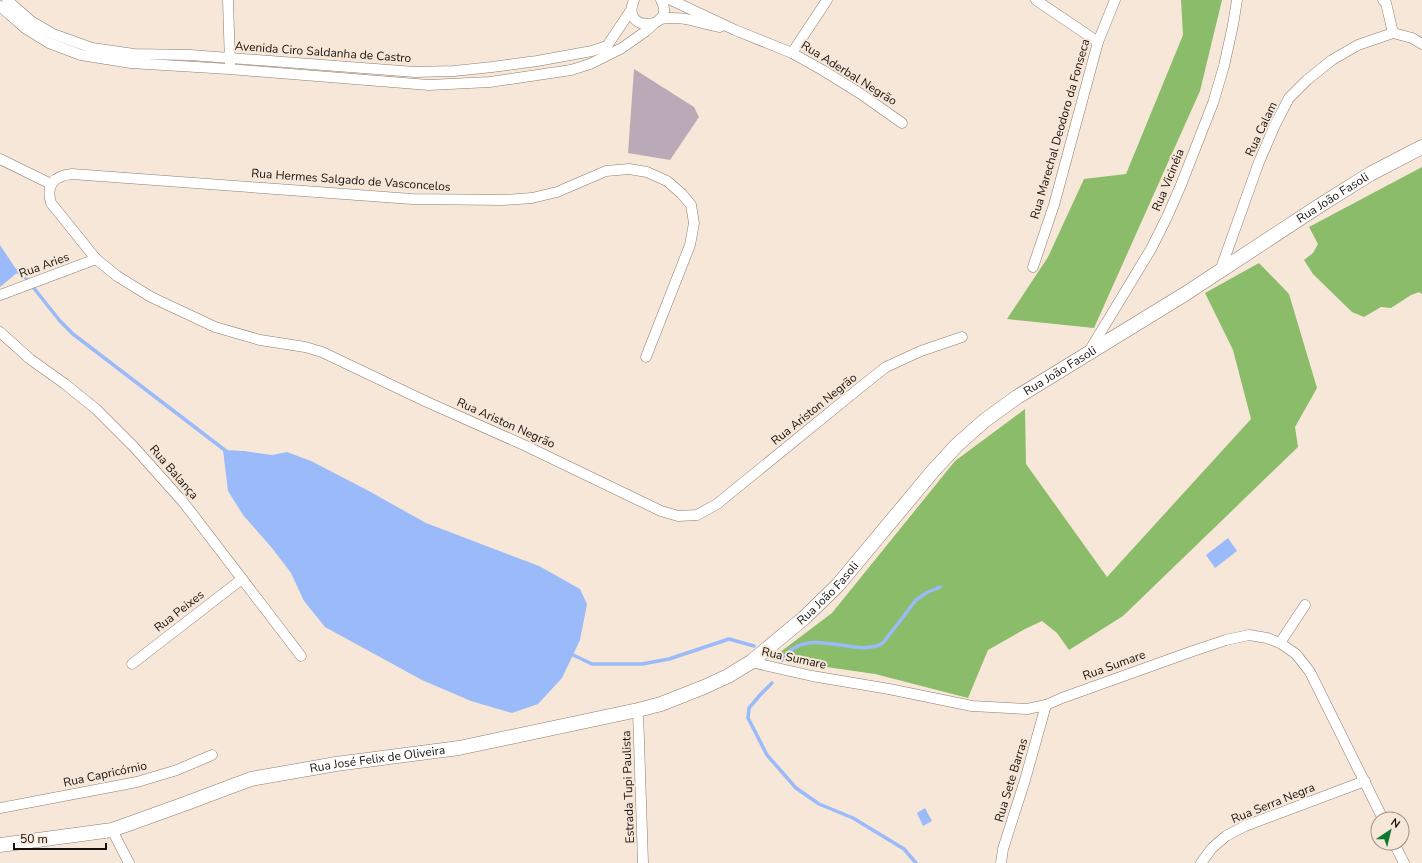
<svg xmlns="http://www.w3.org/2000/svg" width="1422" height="863" font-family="'Nunito Sans',sans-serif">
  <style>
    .forest { fill: #8bbc6a }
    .water { fill: #9abafa }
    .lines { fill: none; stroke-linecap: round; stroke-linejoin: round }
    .stream { stroke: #9abafa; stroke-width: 3.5 }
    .building { fill: #baa9b6 }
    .minor-casing { stroke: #8c7d70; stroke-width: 11 }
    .secondary-casing { stroke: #8c7d70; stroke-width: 15 }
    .minor { stroke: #fff; stroke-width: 10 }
    .secondary { stroke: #fff; stroke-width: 14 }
    .labels { text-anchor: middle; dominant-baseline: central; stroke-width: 4; stroke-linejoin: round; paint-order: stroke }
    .street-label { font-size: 12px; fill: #17110c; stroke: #f7e7d8 }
  </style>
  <rect width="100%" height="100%" fill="#f7e7d8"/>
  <!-- forest -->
  <g class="forest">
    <path d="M1181,0H1222L1200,91L1094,328L1007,319L1048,257L1084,179L1126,174L1183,35Z"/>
    <path d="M1422,167V294L1419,292L1411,295L1391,308L1381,307L1364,317L1352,312L1313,274L1304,260L1313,253L1318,244L1309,227Z"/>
    <path d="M1259,263L1289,294L1317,388L1295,427L1298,447L1123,616L1069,650L1057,633L1042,621L1025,629L988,650L968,698L875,674L771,659L832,613L955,461L1025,409L1026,464L1107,577L1251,419L1233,350L1205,293Z"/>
  </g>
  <!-- water -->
  <g class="water">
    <path d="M0,245L18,272L0,287Z"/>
    <path d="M223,450L244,451L272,455L287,452L311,461L367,490L426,523L539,566L580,589L587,604L580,640L562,678L538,704L512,713L471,701L422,680L325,627L304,601L291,573L272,548L243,515L228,491Z"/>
    <path d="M1228,538L1237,551L1215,568L1206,555Z"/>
    <path d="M925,808L932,821L923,826L917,813Z"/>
  </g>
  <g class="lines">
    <!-- stream -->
    <g class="stream">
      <path d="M15,270L25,277L60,321L73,334L226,451"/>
      <path d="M569,653L592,664H642L669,659L729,639L754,646"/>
      <path d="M778,654L785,656"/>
      <path d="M782,660C807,622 855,660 883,643L916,600L926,593L940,587"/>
      <path d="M772,683L760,695L749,708L748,718L767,755L796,788L819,804L853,818L904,849L916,863"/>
    </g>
  </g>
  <!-- building -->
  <path class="building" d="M634,69L694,107L699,117L670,160L628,153Z"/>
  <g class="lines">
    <defs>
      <g id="minor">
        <path d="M7,0L31,21L53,34L92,48L134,54L190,55L415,72L454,71L492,67L537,61L592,51L607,46L631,10"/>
        <path d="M228,0L230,64"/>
        <path d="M634,0C619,34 678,30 661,0"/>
        <path d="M671,0L735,30L792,53L824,71L861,94L902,123"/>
        <path d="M1036,0L1098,42"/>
        <path d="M1383,0L1386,3L1393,33"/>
        <path d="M0,6L25,28L49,43L81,55L131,63L229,69L429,85L490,82L571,70L590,64L622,48L646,31L655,23"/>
        <path d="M660,19C683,15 698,23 720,27"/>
        <path d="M792,53L827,0"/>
        <path d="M0,159L51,184"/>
        <path d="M1033,267L1054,205L1098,42L1115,0"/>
        <path d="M1220,271L1259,162L1275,125L1289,98L1307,80L1332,60L1358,45L1393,33L1412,38L1422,44"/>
        <path d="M0,295L96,259"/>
        <path d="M0,332L30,359L65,384L96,409L134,447L184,503L301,656"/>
        <path d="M1088,353L1151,249L1167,217L1181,185L1213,103L1224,66L1233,25L1237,0"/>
        <path d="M646,357L690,245L694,223L691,205L682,194L667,181L647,172L629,169L606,171L557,192L532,198L503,200L412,199L72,174C53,176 46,185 51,203L96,259L117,276L151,297L215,327L260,340L305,347L322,352L427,402L526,446L661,511L678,516L697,515L717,504L862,386L886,367L921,351L962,337"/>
        <path d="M1280,643L1305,605"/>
        <path d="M751,662L812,676L889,689L972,706L1027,709L1046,705L1062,698L1193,651L1226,640L1249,635L1267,638L1280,643L1296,654L1310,672L1383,819"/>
        <path d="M132,664L242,579"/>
        <path d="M638,710L643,863"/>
        <path d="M0,808L137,782L177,770L212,755"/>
        <path d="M112,830L129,863"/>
        <path d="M1394,843L1404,863"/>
        <path d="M1001,863L1003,849L1025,780L1046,705"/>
        <path d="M1201,863L1212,848L1226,836L1245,826L1365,781"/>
      </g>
      <g id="secondary">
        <path id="s1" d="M0,845L112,830L187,803L251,779L336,764L459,748L638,710L661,704L704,687L728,676L751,662L804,618L838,585L933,471L957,445L984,421L1017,397L1185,294L1319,206L1370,174L1422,147"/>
      </g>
    </defs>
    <!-- minor casing -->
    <use href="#minor" class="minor-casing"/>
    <!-- secondary casing -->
    <use href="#secondary" class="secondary-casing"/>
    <!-- minor -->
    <use href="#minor" class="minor"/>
    <!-- secondary -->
    <use href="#secondary" class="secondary"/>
  </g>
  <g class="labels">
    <!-- street labels -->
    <g class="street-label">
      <text transform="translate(323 52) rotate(4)">Avenida Ciro Saldanha de Castro</text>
      <text transform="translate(849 73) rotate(32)">Rua Aderbal Negrão</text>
      <text transform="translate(1060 129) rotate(-74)">Rua Marechal Deodoro da Fonseca</text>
      <text transform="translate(1261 129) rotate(-65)">Rua Calam</text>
      <text transform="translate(351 180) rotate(4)">Rua Hermes Salgado de Vasconcelos</text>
      <text transform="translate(1168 180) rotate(-68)">Rua Vicinéia</text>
      <text stroke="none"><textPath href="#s1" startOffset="1528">Rua João Fasoli</textPath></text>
      <text transform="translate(44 265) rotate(-20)">Rua Aries</text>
      <text stroke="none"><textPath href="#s1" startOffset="1205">Rua João Fasoli</textPath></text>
      <text transform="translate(814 409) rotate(-39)">Rua Ariston Negrão</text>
      <text transform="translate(506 423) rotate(24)">Rua Ariston Negrão</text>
      <text transform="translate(174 472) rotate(49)">Rua Balança</text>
      <text stroke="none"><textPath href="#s1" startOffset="881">Rua João Fasoli</textPath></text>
      <text transform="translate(179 611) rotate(-38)">Rua Peixes</text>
      <text transform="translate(794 658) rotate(12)">Rua Sumare</text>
      <text transform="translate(1114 665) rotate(-20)">Rua Sumare</text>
      <text stroke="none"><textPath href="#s1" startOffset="389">Rua José Felix de Oliveira</textPath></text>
      <text transform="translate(105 774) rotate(-12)">Rua Capricórnio</text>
      <text transform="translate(1011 780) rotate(-73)">Rua Sete Barras</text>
      <text transform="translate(628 787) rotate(-92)">Estrada Tupi Paulista</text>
      <text transform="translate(1273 803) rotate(-22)">Rua Serra Negra</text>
    </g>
  </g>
  <!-- north arrow -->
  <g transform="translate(1390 831) rotate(35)"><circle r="19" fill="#f7e7d8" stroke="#9d9186"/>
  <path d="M0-3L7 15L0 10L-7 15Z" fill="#0d7a2e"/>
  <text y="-6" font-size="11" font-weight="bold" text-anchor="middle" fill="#17110c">N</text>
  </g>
  <!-- scale -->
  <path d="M14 843v6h92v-6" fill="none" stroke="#17110c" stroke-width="2"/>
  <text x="20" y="843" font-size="12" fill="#17110c" stroke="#f7e7d8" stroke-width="3" paint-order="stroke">50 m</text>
</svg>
